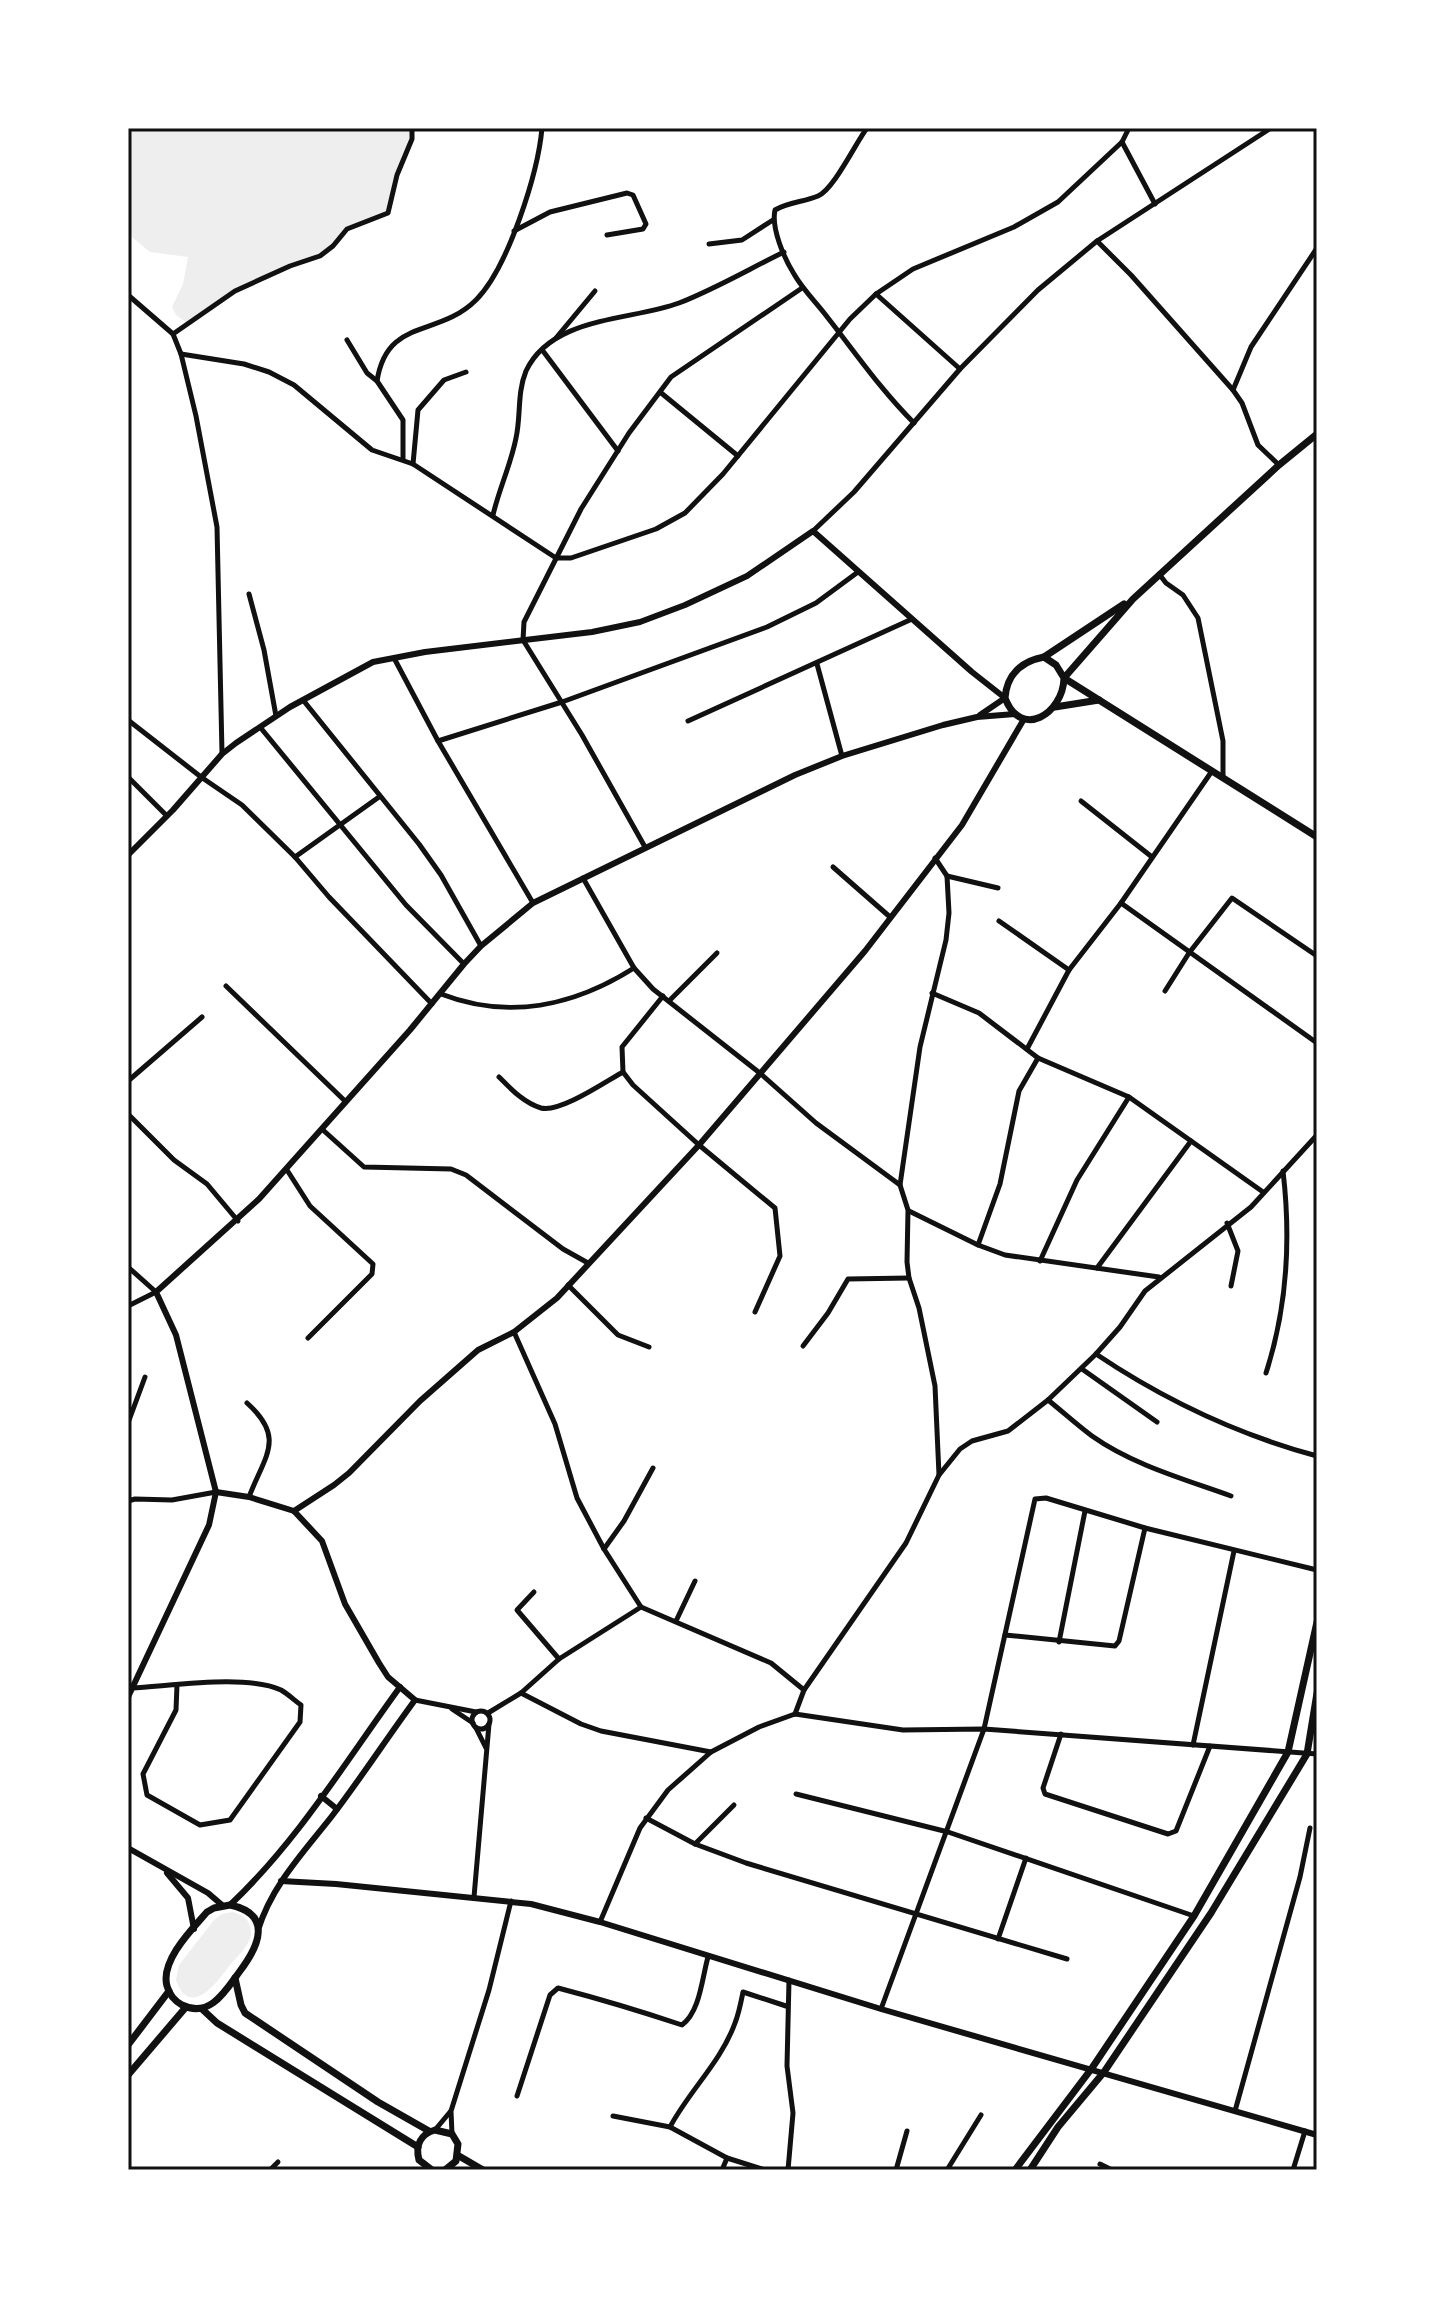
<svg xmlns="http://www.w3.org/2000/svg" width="1445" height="2298" font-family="Rubik,sans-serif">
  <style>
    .green { fill: #eee }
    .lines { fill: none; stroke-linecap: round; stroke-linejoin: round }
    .minor { stroke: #111; stroke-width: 5 }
    .tertiary { stroke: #111; stroke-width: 6 }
    .secondary { stroke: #111; stroke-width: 7 }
    .neatline { fill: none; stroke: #111; stroke-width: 3 }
  </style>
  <rect width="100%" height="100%" fill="#fff"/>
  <!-- green -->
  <g class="green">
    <path d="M128,128H412L389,211L350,227L320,256L240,289L187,323L176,315L172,307L183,284L188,257L150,252L133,238L128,230Z"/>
    <path d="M233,1912C243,1915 252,1921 251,1934C250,1945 237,1957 230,1965C218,1981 190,2020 176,1980L179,1965L214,1920L222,1914Z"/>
  </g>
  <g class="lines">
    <!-- minor -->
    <g class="minor">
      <path d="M867,128C855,144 834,189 818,196C804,202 788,202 775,210C771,228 784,258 794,274C803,290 817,303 828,318C857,355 881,390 914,423"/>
      <path d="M1122,142L1155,204"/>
      <path d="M514,231L550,212L627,193L633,195L646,224L643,229L607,235"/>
      <path d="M1097,241L1131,275L1233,390L1242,403L1258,445L1279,465"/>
      <path d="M709,244L742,240L773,220"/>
      <path d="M876,294L960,369"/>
      <path d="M128,295L173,334L181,354L196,416L217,527L222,753"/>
      <path d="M173,334L235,291L290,266L320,256L333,246L347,229L388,213L397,175L412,139V128"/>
      <path d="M556,338L595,291"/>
      <path d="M347,340L367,373L377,381L403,420V459"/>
      <path d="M543,351L618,451"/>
      <path d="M181,354L244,364L269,372L294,385L372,450L413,464L556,558H571L656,529L685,513L723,474L850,319L876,294L913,269L1014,227L1058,202L1122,142L1129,128"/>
      <path d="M377,381C387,317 438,338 476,300C508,268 538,173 542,128"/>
      <path d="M1233,390L1251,347L1317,248"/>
      <path d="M660,392L738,456"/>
      <path d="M413,464L418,410L444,380L466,372"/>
      <path d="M493,515C499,489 511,464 516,438C521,416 517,393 526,371C552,316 630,321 679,303C715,289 749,269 784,252"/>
      <path d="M813,531L854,492L960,369L1038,290L1097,241L1271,128"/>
      <path d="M1159,574L1166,583L1183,595L1198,618L1223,741V777"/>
      <path d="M249,594L264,650L276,716"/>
      <path d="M394,658L438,741L533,903"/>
      <path d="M817,664L842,756"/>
      <path d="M303,700L419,844L441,875L481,946"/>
      <path d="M128,720L201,777L242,805L295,857L329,897L432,1004"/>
      <path d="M688,721L912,619"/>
      <path d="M260,727L406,905L464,964"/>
      <path d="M438,741L562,702L767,627L816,603L858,572"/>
      <path d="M128,777L167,816"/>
      <path d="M1081,801L1152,857"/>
      <path d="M645,847L582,735L523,640L524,622L581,509L629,433L671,377L802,288"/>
      <path d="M295,857L379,797"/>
      <path d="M935,858L947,876L949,913L946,940L920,1047L900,1185L908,1210L907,1262L909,1278L919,1308L935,1386L939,1475"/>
      <path d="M833,867L890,917"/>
      <path d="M947,876L998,888"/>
      <path d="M583,878L634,968L653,989L761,1074L816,1123L900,1185"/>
      <path d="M1121,903L1317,1043"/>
      <path d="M999,921L1069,970"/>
      <path d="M226,986L346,1102"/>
      <path d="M1165,991L1189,953L1232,898L1317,956"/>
      <path d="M932,993L979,1013L1038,1058L1129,1097L1263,1192"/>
      <path d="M441,994C508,1020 574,1006 634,968"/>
      <path d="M663,996L622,1047L623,1072L633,1085L699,1145L775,1208L780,1256L755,1312"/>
      <path d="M669,1001L717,953"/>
      <path d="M1027,1049L1069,970L1121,903L1212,771"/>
      <path d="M499,1077C511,1089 524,1103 541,1108C560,1113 605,1082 623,1072"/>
      <path d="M128,1081L202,1017"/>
      <path d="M128,1114L174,1160L207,1184L238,1221"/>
      <path d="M323,1130L364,1167L451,1169L466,1175L563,1249L588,1263"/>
      <path d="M287,1170L310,1206L373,1264L372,1274L308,1338"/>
      <path d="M909,1211L978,1245L1005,1255L1159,1277"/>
      <path d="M1227,1223L1238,1251L1231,1286"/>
      <path d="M978,1245L1000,1184L1019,1091L1038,1058"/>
      <path d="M1040,1261L1077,1180L1129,1097"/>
      <path d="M128,1267L156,1292L128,1306"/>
      <path d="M1097,1268L1191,1141"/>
      <path d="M568,1285L618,1335L649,1347"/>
      <path d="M514,1332L555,1424L577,1498L604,1549L641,1607L771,1663L804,1690"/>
      <path d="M803,1346L828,1313L848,1279L909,1278"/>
      <path d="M1096,1354C1163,1399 1239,1435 1317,1456"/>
      <path d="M1082,1369L1157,1422"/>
      <path d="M1266,1373C1287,1308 1291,1239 1283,1171"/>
      <path d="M1048,1400C1063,1412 1077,1425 1092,1436C1133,1465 1184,1479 1231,1496"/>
      <path d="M247,1403C286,1438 265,1455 249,1497"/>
      <path d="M128,1423L145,1377"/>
      <path d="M128,1501L135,1499L172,1500L216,1492"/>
      <path d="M604,1549L624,1521L653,1468"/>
      <path d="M534,1592L517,1610L559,1659"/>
      <path d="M676,1621L695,1581"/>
      <path d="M1005,1635L1115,1646L1119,1641L1145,1528"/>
      <path d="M1059,1642L1085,1511"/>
      <path d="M132,1688C171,1686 247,1674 281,1690C288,1694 294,1700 301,1705L300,1722L230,1820L200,1825L147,1795L143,1774L176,1710L177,1685"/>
      <path d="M521,1693L581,1724L601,1731L711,1752"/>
      <path d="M415,1700L476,1712"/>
      <path d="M452,1709L473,1723"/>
      <circle cx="481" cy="1720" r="9"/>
      <path d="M488,1713L521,1693L559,1659L641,1607"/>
      <path d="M795,1714L804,1690L906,1543L939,1475L960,1449L972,1441L1008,1431L1048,1400L1096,1354L1120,1327L1145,1291L1251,1207L1317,1135"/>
      <path d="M476,1728L486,1748"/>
      <path d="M1061,1734L1043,1788L1045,1794L1168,1834L1176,1831L1210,1746"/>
      <path d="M1193,1745L1234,1551"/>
      <path d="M796,1794L948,1832L1194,1916"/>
      <path d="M646,1818L695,1844L746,1863L1067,1959"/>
      <path d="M695,1844L734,1805"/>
      <path d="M474,1897L489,1724"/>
      <path d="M600,1922L640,1828L668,1790L711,1752L759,1727L795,1714L903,1730L984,1729L1317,1754"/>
      <path d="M998,1939L1026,1858"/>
      <path d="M881,2009L984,1729L1035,1499L1046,1498L1145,1528L1317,1570"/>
      <path d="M517,2096L550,1995L558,1988C600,1999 640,2011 682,2025C700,2012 702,1978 708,1957"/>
      <path d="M1235,2111L1300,1877L1310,1828"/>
      <path d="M613,2116L670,2127L727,2158L722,2170"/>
      <path d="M670,2127C689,2091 721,2062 735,2023C739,2013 741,2002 743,1992L786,2006"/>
      <path d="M435,2130L450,2112"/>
      <path d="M452,2134L451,2111L489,1990L511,1901"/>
      <path d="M727,2158L765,2170"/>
      <path d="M1100,2164L1112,2170"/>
      <path d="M270,2170L278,2162"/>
      <path d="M788,2170L793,2113L787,2066L789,1980"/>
      <path d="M896,2170L907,2131"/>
      <path d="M947,2170L981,2115"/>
      <path d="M1293,2170L1305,2131"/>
    </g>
    <!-- tertiary -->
    <g class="tertiary">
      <path d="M128,855L173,810L222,754L236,743L290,707L373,662L425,652L592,632L640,622L685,605L747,576L813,531L972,672L1005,698L980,715"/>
      <path d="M216,1492L249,1497L294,1511L322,1541L345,1604L379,1663L388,1677L415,1700C387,1738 361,1778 332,1816C303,1853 272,1885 258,1930"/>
      <path d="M294,1511L334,1485L349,1473L420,1401L478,1350L514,1332L557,1298L699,1145L865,951L962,825L1024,719"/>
      <path d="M128,1697L209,1525L216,1492L176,1335L156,1292L259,1199L410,1030L464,964L481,946L533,903L795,775L842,756L943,725L977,717L1015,714"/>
      <path d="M321,1796L337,1809"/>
      <path d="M128,1848L208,1893L222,1905"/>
      <path d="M167,1873L188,1898L194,1929"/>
      <path d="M281,1881L336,1884L531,1904L600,1922L881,2009L1317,2135"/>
      <path d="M230,1905C297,1842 346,1761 400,1687"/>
    </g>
    <!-- secondary -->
    <g class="secondary">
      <path d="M1317,434L1279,465L1133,599L1064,678C1063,714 1021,740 1005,698C1007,674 1022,661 1044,657L1056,665L1064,678L1317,837"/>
      <path d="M1044,657L1124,604"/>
      <path d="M1055,707L1099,700"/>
      <path d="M230,1905C273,1914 259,1946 240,1971C226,1990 210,2019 182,2005C175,2001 169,1994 167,1986C160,1961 192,1929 207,1912L214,1908Z"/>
      <path d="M235,1978L241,2005L245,2013L378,2102L429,2131"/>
      <path d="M202,2009L217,2023L418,2147"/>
      <path d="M128,2045L169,1991"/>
      <path d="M128,2075L186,2007"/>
      <path d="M459,2156L483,2170"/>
      <path d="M432,2170L419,2160C415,2145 421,2134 435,2130L452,2134L458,2144L456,2161L445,2170"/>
      <path d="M1015,2170L1092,2068L1194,1916L1288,1752L1317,1622"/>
      <path d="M1030,2170L1058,2127L1104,2072L1211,1913L1307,1754L1317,1693"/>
    </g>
  </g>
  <!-- border -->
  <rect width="1445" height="2298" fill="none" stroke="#ffffff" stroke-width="260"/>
  <rect x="130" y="130" width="1185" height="2038" class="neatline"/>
</svg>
